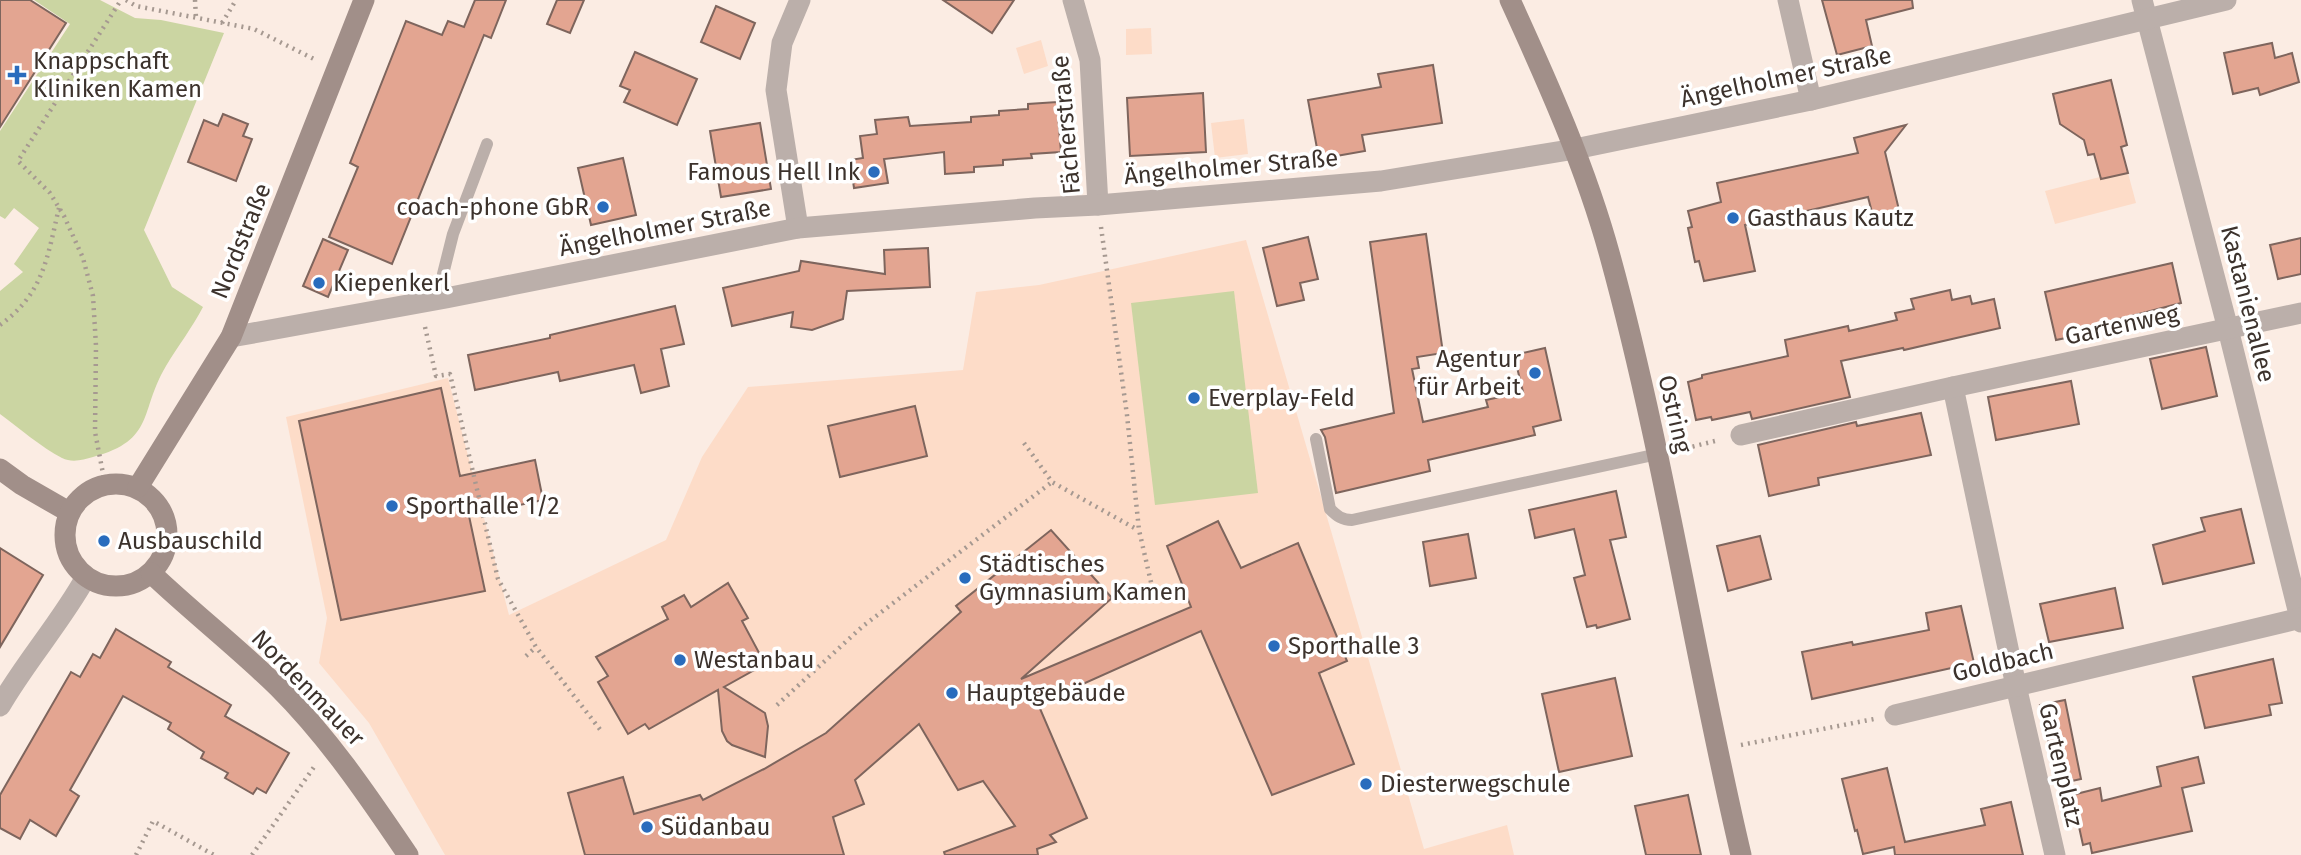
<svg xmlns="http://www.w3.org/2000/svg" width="2301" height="855" font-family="'Fira Sans',sans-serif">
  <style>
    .built { fill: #fddcc8 }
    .green { fill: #cbd5a2 }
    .building { fill: #e3a591; stroke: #7e655d; stroke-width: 2 }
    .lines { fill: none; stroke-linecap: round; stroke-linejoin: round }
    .path { stroke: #a69991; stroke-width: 4.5; stroke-dasharray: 2 5; stroke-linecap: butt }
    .lane { stroke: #bbafaa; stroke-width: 12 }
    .street { stroke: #bbafaa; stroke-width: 21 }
    .secondary { stroke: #a18f89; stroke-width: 21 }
    .poi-dot { fill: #296cbd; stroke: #fff; stroke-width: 2.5 }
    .labels { text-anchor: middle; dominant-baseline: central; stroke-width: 7; stroke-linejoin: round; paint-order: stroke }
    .poi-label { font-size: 24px; fill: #3c322c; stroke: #fff; text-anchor: start }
    .street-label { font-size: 24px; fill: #3c322c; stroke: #fff }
  </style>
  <rect width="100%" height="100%" fill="#fbece3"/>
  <!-- built -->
  <g class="built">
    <path d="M1151,28L1152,54L1126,55V29Z"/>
    <path d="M1041,40L1048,66L1024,74L1016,48Z"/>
    <path d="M1244,119L1248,154L1215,158L1211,123Z"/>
    <path d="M2128,173L2136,203L2055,224L2045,191L2100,177L2101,179Z"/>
    <path d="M1246,240L1424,849L1507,825L1514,855H445L369,723L319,663L327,618L286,417L448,378L509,615L666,540L702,457L748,387L963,370L976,292L1039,285Z"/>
  </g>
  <!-- green -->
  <g class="green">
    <path d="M34,0H100L135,18L161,20L224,33L144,230L172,287L203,307C192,328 178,346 166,366C139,411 156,440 93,457C83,460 72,463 62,458C42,448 18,427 0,414V291L23,272L14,264L39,228L14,208L5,219L0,216V131L70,24Z"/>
    <path d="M1234,291L1258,493L1155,505L1131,303Z"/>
  </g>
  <!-- building -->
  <g class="building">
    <path d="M0,0H30L66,23L0,127Z"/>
    <path d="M475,0H506L491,38L484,35L392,264L329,237L358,167L350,163L406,21L442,35L448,21L464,27Z"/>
    <path d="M557,0H584L570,33L547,24Z"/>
    <path d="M943,0H1014L992,33Z"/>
    <path d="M1822,0H1912L1913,8L1866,20L1872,46L1837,55Z"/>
    <path d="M716,6L755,23L740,59L701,42Z"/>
    <path d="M2272,43L2275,58L2292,53L2299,82L2260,95L2258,88L2233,94L2224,53Z"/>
    <path d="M635,52L697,79L677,125L624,102L630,90L620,86Z"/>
    <path d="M1433,65L1442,123L1362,135L1365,151L1319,159L1308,100L1381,87L1378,74Z"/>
    <path d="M2111,80L2127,145L2121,147L2128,173L2101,179L2094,154L2088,155L2084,140L2060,124L2053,94Z"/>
    <path d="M1203,93L1206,152L1130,156L1127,98Z"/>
    <path d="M1057,102L1061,152L1031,154L1032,158L1003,160V165L974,167V172L945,174L944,152L884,159L888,183L854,188L850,160L863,158L860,136L877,134L875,120L908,117L910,126L971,122V117L999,115V111L1028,109V104Z"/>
    <path d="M223,114L248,124L243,136L252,139L236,181L188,162L204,120L218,126Z"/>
    <path d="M760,123L771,189L721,197L710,131Z"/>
    <path d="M1906,125L1885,152L1900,214L1874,220L1868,197L1745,225L1755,271L1704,281L1699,261L1695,262L1688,228L1692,227L1688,211L1721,202L1717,183L1858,153L1854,138Z"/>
    <path d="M623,158L636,215L591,225L578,168Z"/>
    <path d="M1426,234L1443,353L1417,357L1419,368L1412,369L1423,422L1488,407L1486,400L1523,392L1514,355L1545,348L1561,420L1533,427L1535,435L1428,460L1430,471L1336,493L1325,437L1321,430L1394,413L1370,242Z"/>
    <path d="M1308,237L1318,279L1300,283L1304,300L1277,306L1263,248Z"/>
    <path d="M2301,238V274L2278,279L2270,245Z"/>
    <path d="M323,239L348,250L328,297L303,286Z"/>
    <path d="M928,248L930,287L847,291L843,319L812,330L791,327L793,312L732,326L723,288L799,271L801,261L885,274L884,250Z"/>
    <path d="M2172,263L2181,303L2093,326L2095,332L2056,340L2045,292Z"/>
    <path d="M1950,290L1952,300L1970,296L1972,304L1994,299L2000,328L1904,350L1903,348L1841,361L1850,397L1752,419L1750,412L1712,420L1711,417L1696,420L1688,382L1702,378V375L1788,356L1785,340L1848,326L1849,331L1897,320L1895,313L1914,309L1911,299Z"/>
    <path d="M675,306L684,344L661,349L669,386L641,393L634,365L560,381L558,372L475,390L468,355L550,338V335Z"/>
    <path d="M2206,347L2217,396L2162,409L2150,359Z"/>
    <path d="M2071,381L2079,424L1996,440L1988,397Z"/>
    <path d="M441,388L460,476L535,460L543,500L469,516L485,591L341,620L299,421Z"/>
    <path d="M915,406L927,456L840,477L828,426Z"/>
    <path d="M1921,413L1931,455L1818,478L1819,485L1769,496L1758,445L1856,422L1857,426Z"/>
    <path d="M1616,491L1626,537L1610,540L1630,619L1597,628L1596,625L1587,627L1574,578L1585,575L1574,529L1535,538L1529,510Z"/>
    <path d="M2241,509L2254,563L2163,584L2153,545L2205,531L2201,518Z"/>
    <path d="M1218,521L1241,568L1298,543L1347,661L1319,673L1354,764L1272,795L1201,631L1038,704L1087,818L1050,835L1056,842L1037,849L1038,855H945L944,852L1015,826L983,781L958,790L919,724L855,780L864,804L833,817L844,855H585L568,793L623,777L634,814L700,795L703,800L764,769L826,733L961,612L956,606L1051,530L1112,598L1021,679L1191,607L1167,546Z"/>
    <path d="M1468,534L1476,578L1430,586L1423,542Z"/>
    <path d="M1760,536L1771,579L1728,591L1717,546Z"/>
    <path d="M0,548L43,575L0,647Z"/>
    <path d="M728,583L748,618L742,621L765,664L724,687L765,713L768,726L765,757L732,745L727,741L722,731L718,690L649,729L645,724L628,734L598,682L608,676L596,657L668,619L662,607L684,595L691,607Z"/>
    <path d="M2115,588L2123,628L2049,642L2040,604Z"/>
    <path d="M1961,606L1974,663L1812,699L1802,652L1852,642L1853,645L1929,630L1926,613Z"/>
    <path d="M116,629L171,662L168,667L231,705L225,716L289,753L266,793L257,788L253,794L225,778L228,773L201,758L204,752L168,729L171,723L123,696L70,790L79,796L56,836L30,820L20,839L0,828V795L71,672L80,677L93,654L100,658Z"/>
    <path d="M2273,659L2282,703L2269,705L2271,715L2205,728L2193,677Z"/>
    <path d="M1615,678L1632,756L1559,772L1542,694Z"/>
    <path d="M2065,700L2081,779L2058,784L2040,705Z"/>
    <path d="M2198,757L2204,783L2182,788L2192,831L2092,853L2090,843L2083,845L2072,795L2100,788L2102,801L2161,786L2157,767Z"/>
    <path d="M1887,768L1905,842L1985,825L1981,809L2011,802L2023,855H1895L1894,847L1863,854L1857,830L1855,831L1842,779Z"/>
    <path d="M1688,795L1701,855H1646L1635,806Z"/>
  </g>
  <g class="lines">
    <!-- path -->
    <g class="path">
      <path d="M126,0L136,6L254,29L314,59"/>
      <path d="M195,0L196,18"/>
      <path d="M222,23L236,0"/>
      <path d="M1101,227L1127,415L1139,530L1156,604"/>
      <path d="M0,325C44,293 47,258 59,208"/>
      <path d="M425,327L436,376L450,374L498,579L536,647L602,732"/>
      <path d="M1024,443L1052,482L1138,530"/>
      <path d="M1679,450L1719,440"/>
      <path d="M105,484L95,432L96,346L93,296L83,258L64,216L50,193L18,161L121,0"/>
      <path d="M526,656L536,647"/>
      <path d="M777,705L863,626L1052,482"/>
      <path d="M1741,745L1874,719"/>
      <path d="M136,855L153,821L214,855"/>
      <path d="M252,855L314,767"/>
    </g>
    <!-- lane -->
    <g class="lane">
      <path d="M446,298L443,274L453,234L487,144"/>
      <path d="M1316,439L1330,509C1337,516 1342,520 1352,520L1658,454"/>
    </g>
    <!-- street -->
    <g class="street">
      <path d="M1073,0L1090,60L1098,205"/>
      <path d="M1788,0L1811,100"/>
      <path d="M2142,0L2228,329L2301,622"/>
      <path d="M798,228L776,90L782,43L800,0"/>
      <path d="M231,337L446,298L798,228L1035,208L1098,205L1381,181L1575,149L1811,100L2226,0"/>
      <path d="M1953,387L2016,686L2055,855"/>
      <path d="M1741,435L1953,387L2301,313"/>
      <path d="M0,706C26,661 61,622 86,577"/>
      <path d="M1895,715L2301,618"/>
    </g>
    <!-- secondary -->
    <g class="secondary">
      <path d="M1510,0C1548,83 1586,168 1610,256C1664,453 1694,656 1741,855"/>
      <path d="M0,469L22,485L69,512"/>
      <circle cx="116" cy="535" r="51"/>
      <path d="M138,487L231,337L364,0"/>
      <path d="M151,573C192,612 237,647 278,687C329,738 368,796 408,855"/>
    </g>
  </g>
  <!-- markers -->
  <g class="poi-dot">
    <path d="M13.5 64.5h7v7h7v7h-7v7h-7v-7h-7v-7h7z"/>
    <circle cx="874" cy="172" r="7"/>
    <circle cx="603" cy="207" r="7"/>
    <circle cx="1733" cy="218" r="7"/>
    <circle cx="319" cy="283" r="7"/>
    <circle cx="1535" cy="373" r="7"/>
    <circle cx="1194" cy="398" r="7"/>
    <circle cx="392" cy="506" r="7"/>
    <circle cx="104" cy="541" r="7"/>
    <circle cx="965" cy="578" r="7"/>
    <circle cx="1274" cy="646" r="7"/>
    <circle cx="680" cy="660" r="7"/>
    <circle cx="952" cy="693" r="7"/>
    <circle cx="1366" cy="784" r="7"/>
    <circle cx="647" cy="827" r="7"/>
  </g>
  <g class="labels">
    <!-- poi labels -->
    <g class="poi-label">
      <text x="33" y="61">Knappschaft<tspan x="33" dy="28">Kliniken Kamen</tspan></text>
      <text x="860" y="172" text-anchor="end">Famous Hell Ink</text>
      <text x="589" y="207" text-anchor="end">coach-phone GbR</text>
      <text x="1747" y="218">Gasthaus Kautz</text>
      <text x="333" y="283">Kiepenkerl</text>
      <text x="1521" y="359" text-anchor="end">Agentur<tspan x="1521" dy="28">für Arbeit</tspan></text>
      <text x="1208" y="398">Everplay-Feld</text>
      <text x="406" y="506">Sporthalle 1/2</text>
      <text x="118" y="541">Ausbauschild</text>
      <text x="979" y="564">Städtisches<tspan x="979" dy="28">Gymnasium Kamen</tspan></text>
      <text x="1288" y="646">Sporthalle 3</text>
      <text x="694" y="660">Westanbau</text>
      <text x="966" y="693">Hauptgebäude</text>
      <text x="1380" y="784">Diesterwegschule</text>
      <text x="661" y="827">Südanbau</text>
    </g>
    <!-- street labels -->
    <g class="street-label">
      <text transform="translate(1786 77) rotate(-12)">Ängelholmer Straße</text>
      <text transform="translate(1066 125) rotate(-95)">Fächerstraße</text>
      <text transform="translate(1231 167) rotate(-5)">Ängelholmer Straße</text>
      <text transform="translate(665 228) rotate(-11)">Ängelholmer Straße</text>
      <text transform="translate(241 241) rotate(-68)">Nordstraße</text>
      <text transform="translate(2248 304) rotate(76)">Kastanienallee</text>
      <text transform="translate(2122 325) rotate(-12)">Gartenweg</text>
      <text transform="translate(1675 414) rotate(77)">Ostring</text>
      <text transform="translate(2003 662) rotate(-13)">Goldbach</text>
      <text transform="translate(308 688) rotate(46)">Nordenmauer</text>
      <text transform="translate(2061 765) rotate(77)">Gartenplatz</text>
    </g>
  </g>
</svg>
